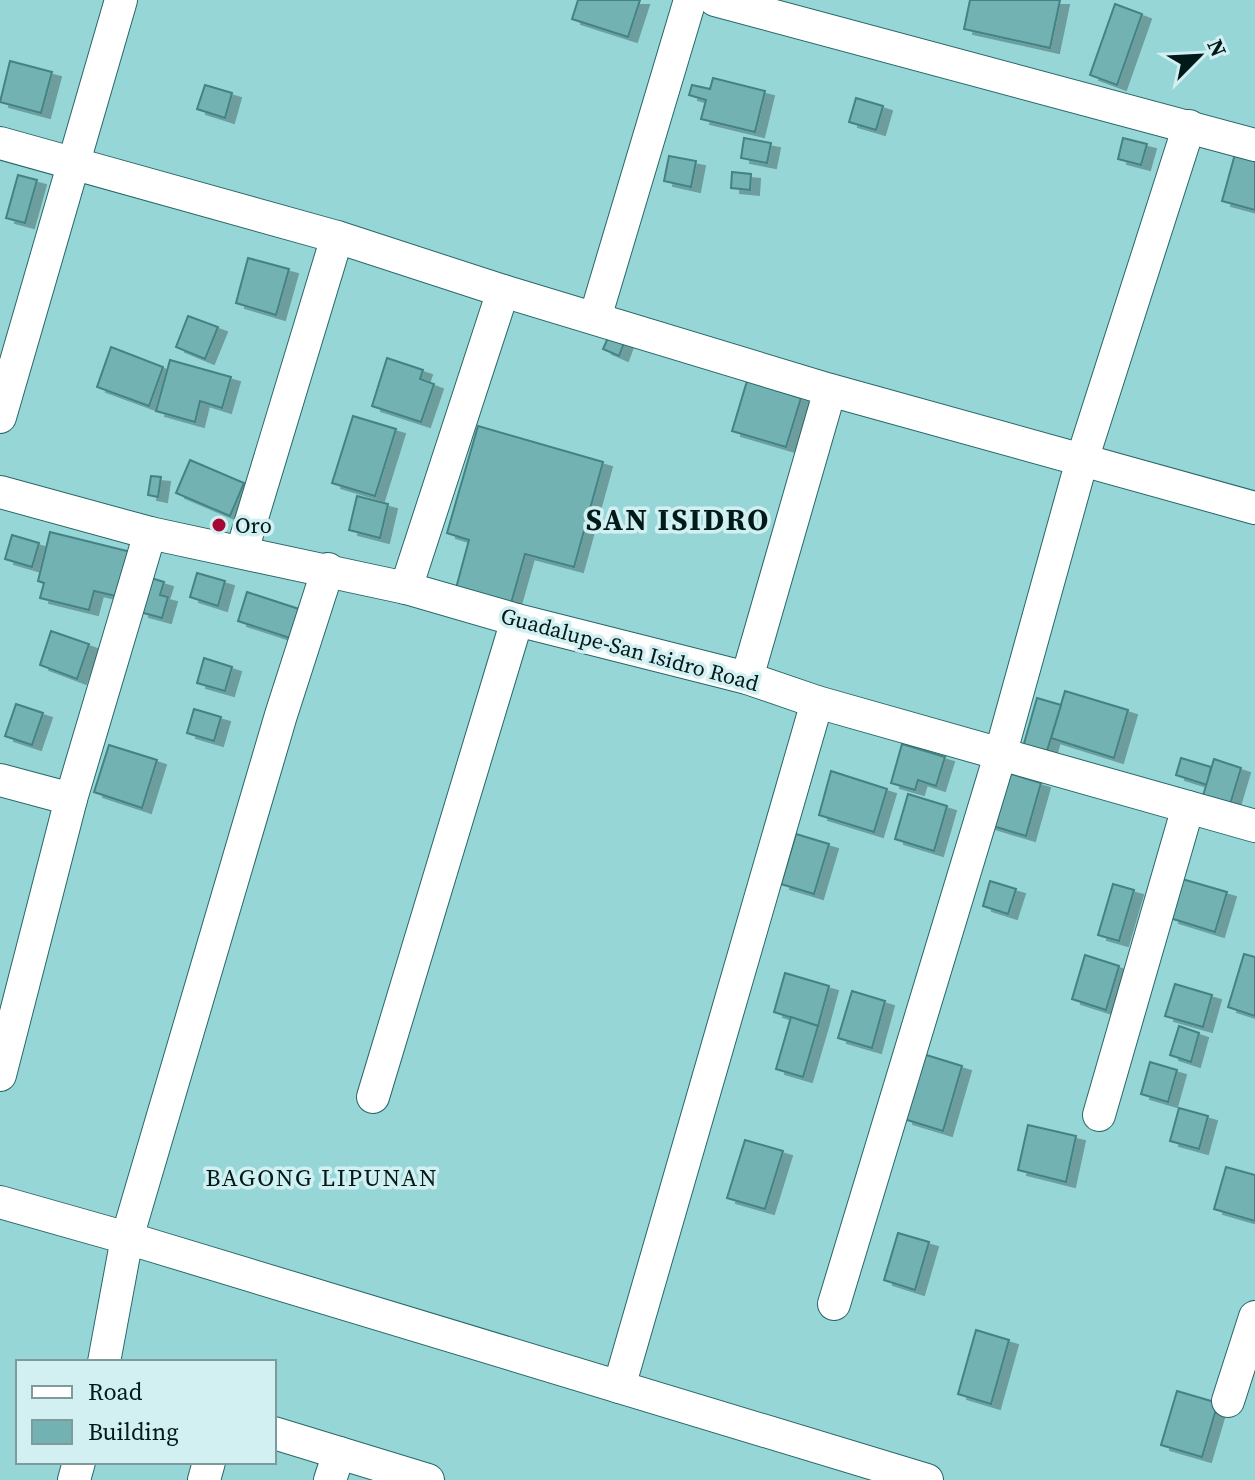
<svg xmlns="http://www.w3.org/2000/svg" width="1255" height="1480" font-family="'Source Serif 4',serif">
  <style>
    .building { fill: #73b2b3; stroke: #448283; stroke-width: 2; filter: url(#shadow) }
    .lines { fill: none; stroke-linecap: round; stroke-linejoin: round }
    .minor-casing { stroke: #276768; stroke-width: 34 }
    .minor { stroke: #fff; stroke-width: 32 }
    .poi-dot { fill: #a40731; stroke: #d2f0f1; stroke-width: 3 }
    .labels { text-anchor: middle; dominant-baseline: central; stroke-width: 7; stroke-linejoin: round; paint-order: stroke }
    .poi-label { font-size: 22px; fill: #001919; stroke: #d2f0f1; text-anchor: start }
    .street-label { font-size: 22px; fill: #001919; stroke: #d2f0f1 }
    .neighbourhood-label { font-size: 24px; letter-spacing: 2px; fill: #001919; stroke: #d2f0f1 }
    .district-label { font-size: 30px; font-weight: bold; letter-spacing: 2px; fill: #001919; stroke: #d2f0f1 }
  </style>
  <defs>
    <filter id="shadow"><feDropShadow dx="9" dy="5" stdDeviation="0" flood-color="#0004"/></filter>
  </defs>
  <rect width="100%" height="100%" fill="#96d6d7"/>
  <!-- building -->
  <g class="building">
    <path d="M578,0H640L628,37L572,19Z"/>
    <path d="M970,0H1060L1050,48L964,29Z"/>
    <path d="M1115,4L1142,14L1117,85L1090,75Z"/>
    <path d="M10,61L52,72L41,113L0,102Z"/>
    <path d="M713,78L765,91L755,132L701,119L706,100L689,95L692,85L710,89Z"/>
    <path d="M205,85L232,93L225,118L197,109Z"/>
    <path d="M856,98L883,106L876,130L849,122Z"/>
    <path d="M744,138L771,143L767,163L741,158Z"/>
    <path d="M1123,138L1147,144L1141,165L1118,159Z"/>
    <path d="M1235,154L1255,160V210L1222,201Z"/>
    <path d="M669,156L696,161L691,187L664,181Z"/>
    <path d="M732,172L751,174L750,190L731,188Z"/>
    <path d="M18,175L37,180L25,223L6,218Z"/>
    <path d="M248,258L289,269L276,315L236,303Z"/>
    <path d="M188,316L218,327L205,359L176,347Z"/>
    <path d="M610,333L625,340L619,356L603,349Z"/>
    <path d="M111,347L163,367L149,406L97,387Z"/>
    <path d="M387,358L423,370L420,379L434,384L421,422L372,406Z"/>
    <path d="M170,360L231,377L222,408L200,401L195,422L156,411Z"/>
    <path d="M747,381L801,398L786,447L732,431Z"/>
    <path d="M353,416L396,429L375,496L332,483Z"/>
    <path d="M478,426L603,462L574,567L525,554L510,607L455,592L469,540L447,533Z"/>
    <path d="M190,460L244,483L230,516L176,493Z"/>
    <path d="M151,476L161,477L158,497L148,495Z"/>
    <path d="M357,496L388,504L380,538L349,530Z"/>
    <path d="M50,532L131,552L120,597L94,591L89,610L40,598L44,583L38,581Z"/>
    <path d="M12,535L39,543L32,567L5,559Z"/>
    <path d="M197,573L225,581L218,606L190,597Z"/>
    <path d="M151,578L164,582L160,595L168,597L162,618L140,612Z"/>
    <path d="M247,592L299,609L290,638L238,621Z"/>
    <path d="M51,631L89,644L77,679L40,665Z"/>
    <path d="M204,658L232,667L225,691L197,683Z"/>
    <path d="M1065,691L1128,710L1114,758L1051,738Z"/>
    <path d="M1037,698L1061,705L1046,754L1023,747Z"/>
    <path d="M16,704L43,713L32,745L5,736Z"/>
    <path d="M194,709L221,717L214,741L187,733Z"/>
    <path d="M902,744L945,757L936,786L918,780L915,790L891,783Z"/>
    <path d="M109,745L157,760L142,808L94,792Z"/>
    <path d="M1181,758L1211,767L1207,785L1176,775Z"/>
    <path d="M1214,759L1241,768L1229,808L1202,799Z"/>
    <path d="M998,770L1041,783L1026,836L983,823Z"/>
    <path d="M831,771L887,789L874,832L819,815Z"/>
    <path d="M908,794L947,806L934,851L895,839Z"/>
    <path d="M796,834L829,844L814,894L781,884Z"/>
    <path d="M1182,879L1227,892L1215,932L1170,918Z"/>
    <path d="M990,881L1016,889L1008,914L983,906Z"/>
    <path d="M1113,884L1134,890L1119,941L1098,935Z"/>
    <path d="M1244,954L1255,957V1016L1228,1007Z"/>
    <path d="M1085,955L1119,966L1106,1010L1072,999Z"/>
    <path d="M785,973L829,986L818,1026L774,1012Z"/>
    <path d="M1175,984L1212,995L1203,1027L1165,1016Z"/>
    <path d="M852,991L885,1001L872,1048L838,1038Z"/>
    <path d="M791,1017L818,1026L803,1077L776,1069Z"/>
    <path d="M1179,1026L1199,1033L1191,1062L1170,1055Z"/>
    <path d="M923,1054L962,1066L943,1131L904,1119Z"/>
    <path d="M1150,1062L1177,1070L1168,1102L1141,1094Z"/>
    <path d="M1179,1108L1208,1116L1199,1149L1170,1141Z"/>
    <path d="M1028,1125L1076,1136L1066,1182L1018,1170Z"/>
    <path d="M745,1140L783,1151L765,1209L727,1198Z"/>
    <path d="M1226,1167L1255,1175V1221L1214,1209Z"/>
    <path d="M898,1233L929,1242L915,1290L884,1280Z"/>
    <path d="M976,1330L1009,1340L991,1404L958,1394Z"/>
    <path d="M1177,1391L1218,1403L1202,1457L1161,1445Z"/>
  </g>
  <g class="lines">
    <defs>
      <g id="minor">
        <path d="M715,0L1255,145"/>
        <path d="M0,143L337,237L503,291L830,390L1255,508"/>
        <path d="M595,318L690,0"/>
        <path d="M0,417L121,0"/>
        <path d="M0,492L150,533L406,588L517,620L747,678L817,702L1255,826"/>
        <path d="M242,551L337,237"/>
        <path d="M406,588L503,291"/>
        <path d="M747,678L830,390"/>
        <path d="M0,780L71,799"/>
        <path d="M0,1075L71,799L150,533"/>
        <path d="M373,1097L517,620"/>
        <path d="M1099,1115L1188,807"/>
        <path d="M0,1202L127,1238L927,1480"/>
        <path d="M834,1304L1001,752L1082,460L1189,126"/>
        <path d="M104,1362L127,1238L281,715L328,569"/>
        <path d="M619,1387L817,702"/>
        <path d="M1228,1401L1255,1317"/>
        <path d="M274,1433L428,1480"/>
        <path d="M74,1480L79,1462"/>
        <path d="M204,1480L209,1462"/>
        <path d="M330,1480L339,1453"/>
      </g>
    </defs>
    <!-- minor casing -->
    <use href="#minor" class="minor-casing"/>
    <!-- minor -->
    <use href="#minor" class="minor"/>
  </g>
  <!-- markers -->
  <circle class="poi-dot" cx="219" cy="525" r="8"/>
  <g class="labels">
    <!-- poi labels -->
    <g class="poi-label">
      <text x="235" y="525">Oro</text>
    </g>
    <!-- street labels -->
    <g class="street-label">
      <text transform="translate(630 649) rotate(15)">Guadalupe-San Isidro Road</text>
    </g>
    <!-- neighbourhood labels -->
    <g class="neighbourhood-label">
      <text x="322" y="1177">BAGONG LIPUNAN</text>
    </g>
    <!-- district labels -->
    <g class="district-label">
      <text x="678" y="519">SAN ISIDRO</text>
    </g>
  </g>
  <!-- legend -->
  <rect x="16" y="1360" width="260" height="104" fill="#d2f0f1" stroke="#7e9a9b" stroke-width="2"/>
  <rect x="32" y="1386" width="40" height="12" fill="#ffffff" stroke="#7e9a9b" stroke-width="2"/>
  <text x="88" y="1400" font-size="24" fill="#001919">Road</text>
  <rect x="32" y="1420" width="40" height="24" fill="#73b2b3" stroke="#7e9a9b" stroke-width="2"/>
  <text x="88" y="1440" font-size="24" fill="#001919">Building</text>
  <!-- north arrow -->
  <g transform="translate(1199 56) rotate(66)" stroke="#d2f0f1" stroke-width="6" paint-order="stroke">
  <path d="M0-6L14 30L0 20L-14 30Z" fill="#001919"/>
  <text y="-12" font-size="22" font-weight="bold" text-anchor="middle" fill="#001919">N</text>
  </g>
</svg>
